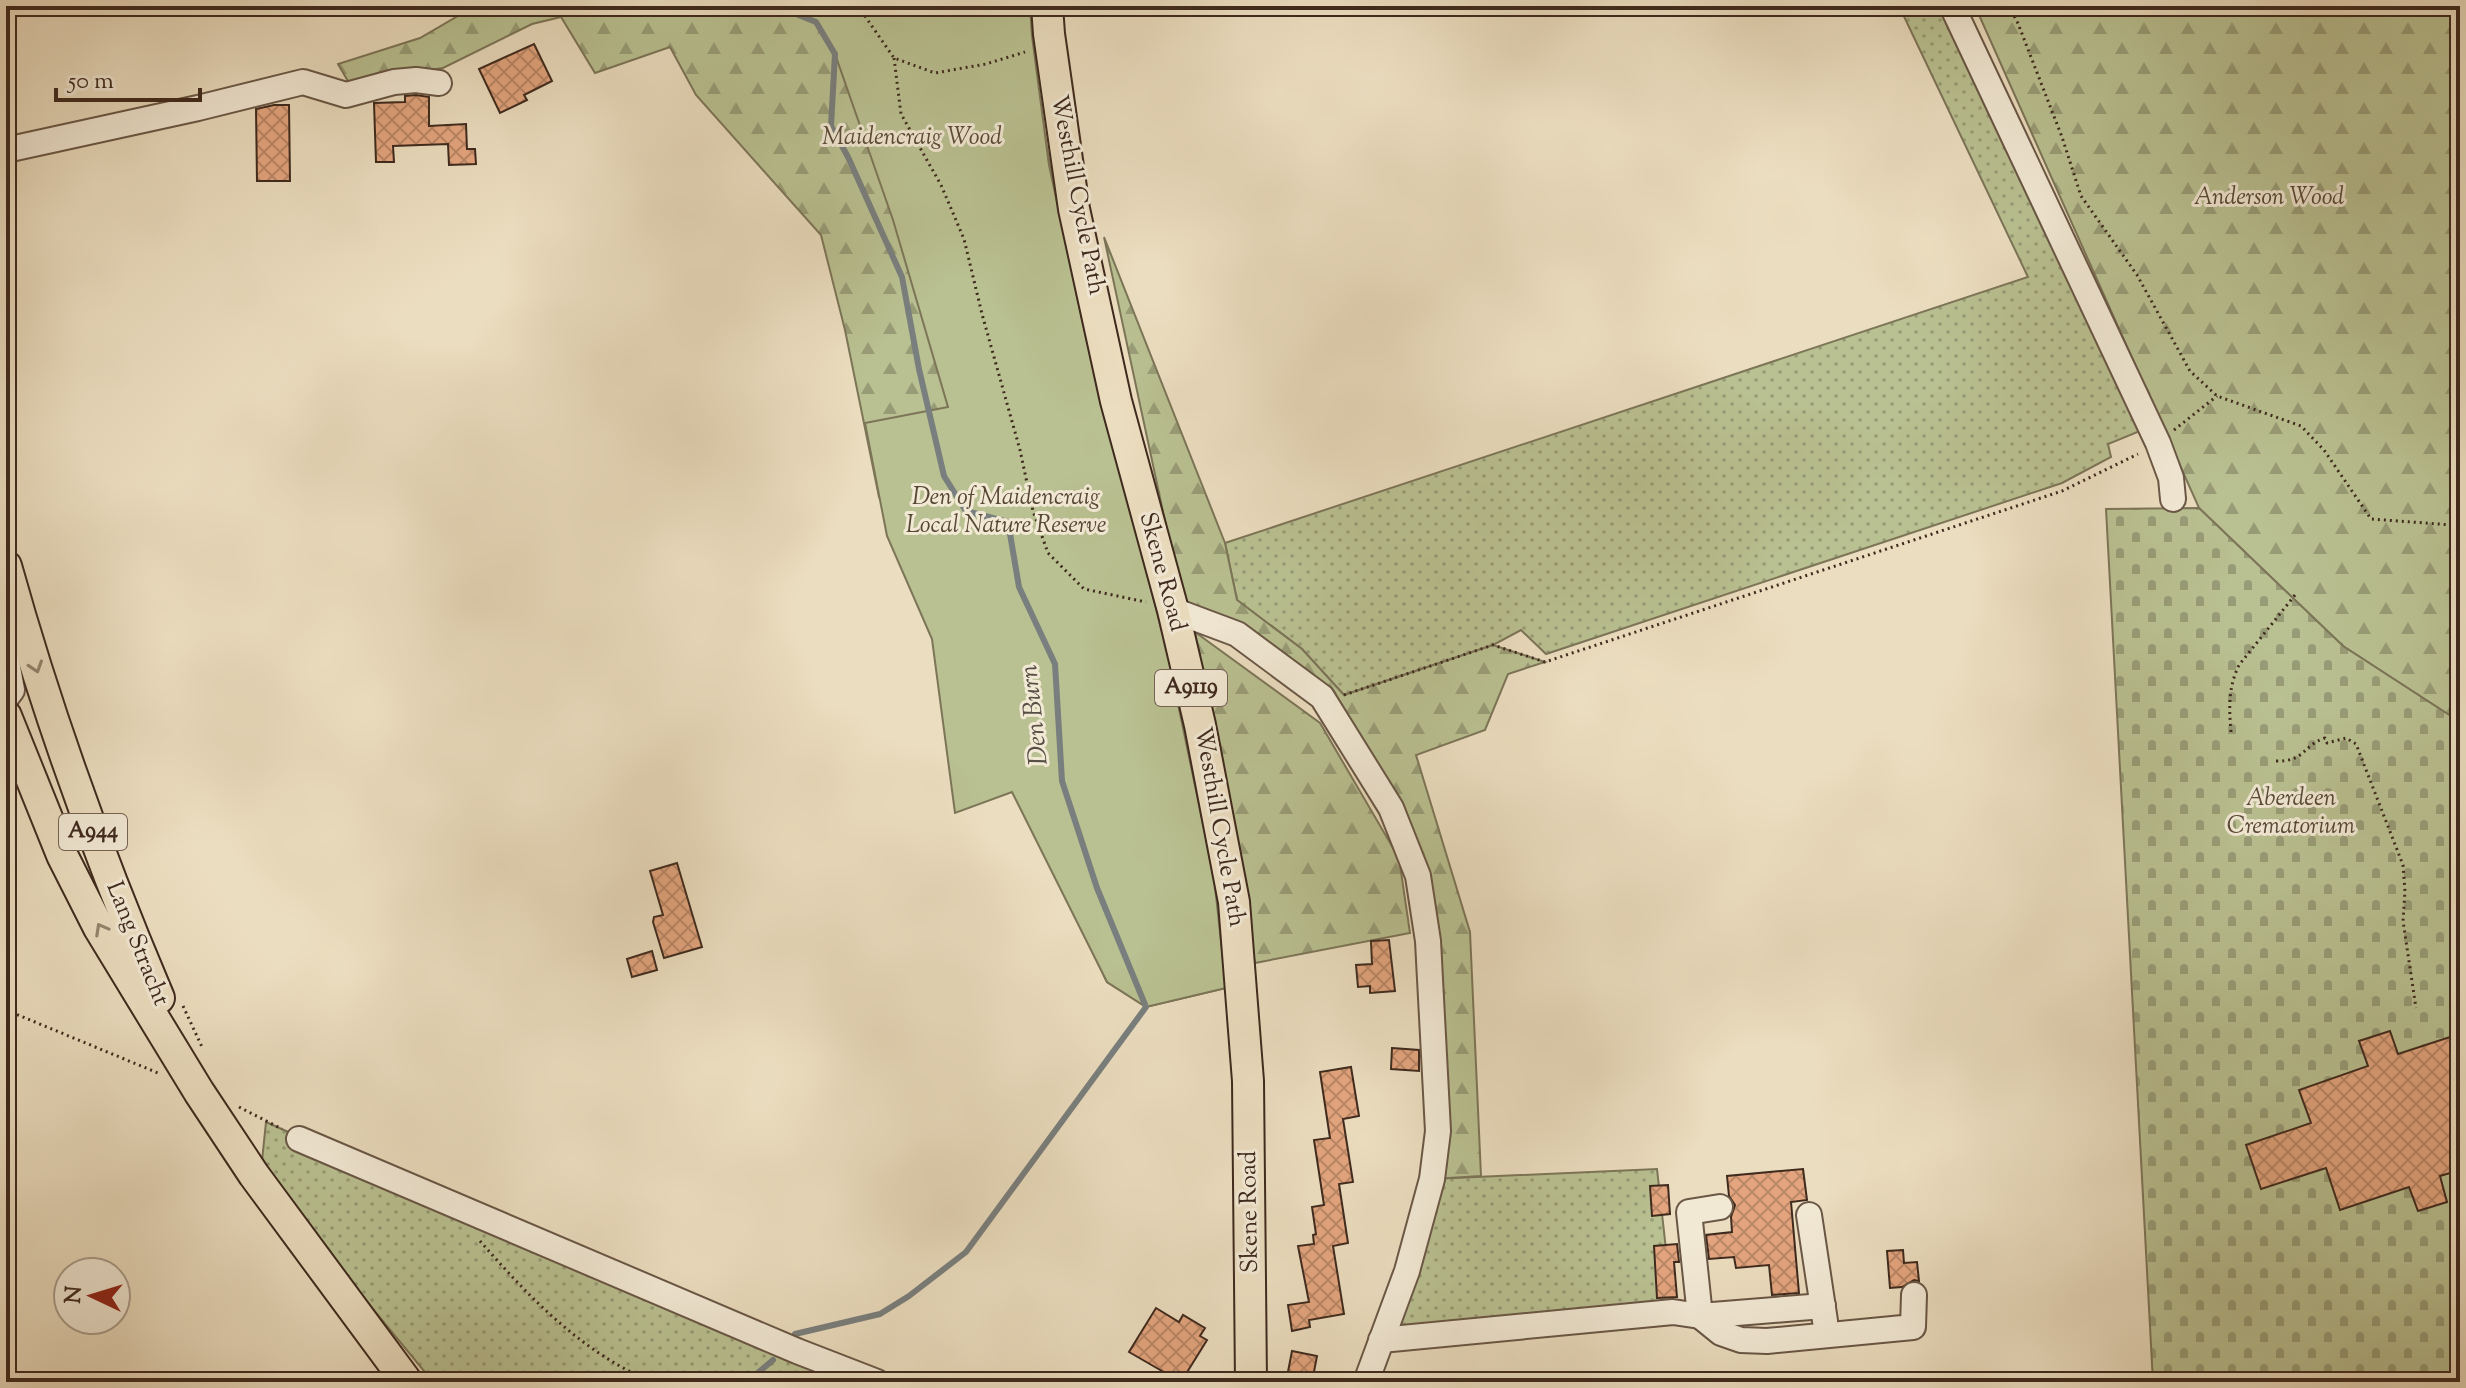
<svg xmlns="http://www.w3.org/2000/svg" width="2466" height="1388" font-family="'Sorts Mill Goudy',serif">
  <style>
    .grass { fill: url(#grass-dots); stroke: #7c7558; stroke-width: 2 }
    .forest { fill: url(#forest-firs); stroke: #7c7558; stroke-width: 2 }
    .cemetery { fill: url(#cemetery-stones); stroke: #7c7558; stroke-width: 2 }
    .green { fill: #b9c091; stroke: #7c7558; stroke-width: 2 }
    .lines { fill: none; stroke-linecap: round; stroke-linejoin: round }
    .stream { stroke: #797f7e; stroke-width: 6 }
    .building { fill: url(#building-cross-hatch); stroke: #3f2a1e; stroke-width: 2 }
    .minor-casing { stroke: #6a5746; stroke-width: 28 }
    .major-casing { stroke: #3f2a1e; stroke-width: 34 }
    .path { stroke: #3f2a1e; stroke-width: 3; stroke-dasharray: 2 4; stroke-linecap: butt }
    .minor { stroke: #f2e9d5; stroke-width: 24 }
    .major { stroke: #ebddbf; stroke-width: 30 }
    .oneway { stroke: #95846e }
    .labels { text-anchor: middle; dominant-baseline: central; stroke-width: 6; stroke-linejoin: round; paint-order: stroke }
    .shield { fill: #f2e9d5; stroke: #756355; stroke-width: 2 }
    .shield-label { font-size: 22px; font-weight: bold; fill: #3f2a1e }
    .park-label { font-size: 24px; font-style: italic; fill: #574835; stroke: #f2e9d5 }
    .street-label { font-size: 24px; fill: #3f2a1e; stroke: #f2e9d5 }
    .water-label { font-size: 26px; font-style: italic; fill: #574e46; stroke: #f2e9d5 }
  </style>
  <defs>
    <pattern id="grass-dots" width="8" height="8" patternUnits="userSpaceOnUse" patternTransform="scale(2)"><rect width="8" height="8" fill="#b9c091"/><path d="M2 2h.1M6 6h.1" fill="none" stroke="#989c76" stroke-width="1.8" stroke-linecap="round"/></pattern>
    <pattern id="forest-firs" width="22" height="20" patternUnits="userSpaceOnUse" patternTransform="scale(2)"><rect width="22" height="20" fill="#b9c091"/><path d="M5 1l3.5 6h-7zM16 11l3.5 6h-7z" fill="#989c76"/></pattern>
    <pattern id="cemetery-stones" width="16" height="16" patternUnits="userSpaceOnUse" patternTransform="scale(2)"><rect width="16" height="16" fill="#b9c091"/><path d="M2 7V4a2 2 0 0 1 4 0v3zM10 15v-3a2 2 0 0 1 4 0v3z" fill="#989c76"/></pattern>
    <pattern id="building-cross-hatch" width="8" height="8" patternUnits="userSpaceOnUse" patternTransform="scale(2)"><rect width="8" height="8" fill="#e4a57e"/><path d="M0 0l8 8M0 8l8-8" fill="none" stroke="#ba8767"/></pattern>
  </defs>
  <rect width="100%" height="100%" fill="#ebddbf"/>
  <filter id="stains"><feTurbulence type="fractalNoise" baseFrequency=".0025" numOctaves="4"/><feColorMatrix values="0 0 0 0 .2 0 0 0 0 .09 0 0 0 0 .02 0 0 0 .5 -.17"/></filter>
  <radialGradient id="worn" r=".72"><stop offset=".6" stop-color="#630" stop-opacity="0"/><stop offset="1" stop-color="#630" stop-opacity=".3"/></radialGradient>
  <!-- grass -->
  <g class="grass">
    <path d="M1899,6H1940L2140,431L2108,444L2111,457L2062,483L1546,654L1521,630L1493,645L1344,695L1302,649L1237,600L1225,543L2028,277Z"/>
    <path d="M266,1122L333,1152L865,1382H433L331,1258L262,1161Z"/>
    <path d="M1657,1169L1673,1312L1381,1340L1432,1179Z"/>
  </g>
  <!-- forest -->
  <g class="forest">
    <path d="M475,6H1030C1034,88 1050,170 1067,251C1096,385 1134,516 1167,649C1194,761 1213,874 1226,988L1146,1007L1107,982L879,497L845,330L821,235L696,95L670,47L595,73L561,17L532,24L443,68L349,83L338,64L420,38Z"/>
    <path d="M1975,6H2460V722L2343,646L2199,508Z"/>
    <path d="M1104,237L1225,543L1237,600L1302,649L1344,695L1493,645L1545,662L1508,674L1485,730L1416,755L1470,932L1481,1176L1432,1179L1418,876L1326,702L1185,614Z"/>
    <path d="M1195,632L1320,723L1399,858L1410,933L1255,963Z"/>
  </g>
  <!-- cemetery -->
  <path class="cemetery" d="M2199,508L2343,646L2460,722V1382H2153L2106,509Z"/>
  <!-- green -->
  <path class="green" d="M776,6H1030L1032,36L1049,165L1086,338L1167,651L1214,877L1226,988L1146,1007L1107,982L1012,792L955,813L932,639L887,536L865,423L948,407L893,220L835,54L816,22Z"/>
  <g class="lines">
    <!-- stream -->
    <g class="stream">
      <path d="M776,6L816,22L835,54L831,126L848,157L902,277L919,369L944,476L966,511L1008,522L1019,587L1055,664L1062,781L1097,888L1146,1007L966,1252L909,1296L880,1314L795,1334"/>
      <path d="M747,1382L773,1360"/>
    </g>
  </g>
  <!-- building -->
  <g class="building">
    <path d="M534,44L552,81L524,95L527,100L500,113L479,69Z"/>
    <path d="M416,95L429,97V126L466,124L467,149H475L476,164L449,165L448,144L393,146L394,162H376L374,103L405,102V96Z"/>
    <path d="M274,105H289L290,181H257L256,109Z"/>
    <path d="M677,863L702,947L664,958L653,922L654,917L663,915L650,871Z"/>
    <path d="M1389,940L1395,991L1370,993V986L1358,987L1356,965L1372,964L1371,941Z"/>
    <path d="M652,951L657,970L632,977L627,959Z"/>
    <path d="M2390,1031L2398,1054L2453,1036L2455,1042L2460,1040V1170L2440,1176L2447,1202L2418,1211L2409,1187L2340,1210L2326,1168L2261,1189L2246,1145L2311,1123L2299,1090L2368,1066L2359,1041Z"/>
    <path d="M1392,1048L1419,1050V1071L1391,1069Z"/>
    <path d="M1351,1067L1359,1116L1343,1119L1353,1182L1339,1184L1348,1243L1333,1246L1344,1314L1309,1320L1310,1327L1292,1331L1288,1305L1309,1302L1298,1246L1314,1244L1313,1235L1316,1234L1312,1207L1324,1205L1314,1140L1330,1138L1320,1072Z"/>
    <path d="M1803,1169L1807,1200L1791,1202L1799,1293L1772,1295L1769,1265L1736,1268L1734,1257L1709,1259L1706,1235L1732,1232L1731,1217L1735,1205L1729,1196L1727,1176Z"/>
    <path d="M1668,1185L1670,1214L1652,1216L1650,1186Z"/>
    <path d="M1677,1244L1679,1262H1674L1677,1297L1657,1298L1654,1246Z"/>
    <path d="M1903,1250L1904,1263L1917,1262L1919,1281L1914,1280L1902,1287L1890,1288L1887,1251Z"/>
    <path d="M1156,1308L1179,1322L1183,1315L1205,1328L1200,1336L1207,1340L1181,1382L1129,1352Z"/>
    <path d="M1292,1351L1317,1356L1312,1382H1286Z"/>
  </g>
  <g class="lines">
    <defs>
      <g id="minor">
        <path d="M1952,6L2158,443L2171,478L2173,499"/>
        <path d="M6,150L198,108L303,82L346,95L394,82L416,80L439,83"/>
        <path d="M1173,610L1237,634L1322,697L1391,808L1418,876L1428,941L1438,1131L1432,1179L1407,1271L1366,1382"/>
        <path d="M6,655L12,690L6,698"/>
        <path d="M299,1139L797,1351L877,1382"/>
        <path d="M1809,1215L1825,1321"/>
        <path d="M1700,1316L1721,1333L1741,1340L1767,1341L1913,1327L1914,1295"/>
        <path d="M1700,1316L1823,1306"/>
        <path d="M1381,1340L1673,1312L1700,1316L1689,1212L1720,1207"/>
      </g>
      <g id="major">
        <path d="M1047,6L1049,34L1074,209L1116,401L1173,610L1200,725L1234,902L1248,1081L1251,1382"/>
        <path d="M6,566C47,713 99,857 159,998"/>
        <path d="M6,716L62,855L99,928L199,1092L254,1175L407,1382"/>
      </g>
    </defs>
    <!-- minor casing -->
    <use href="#minor" class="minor-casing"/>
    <!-- major casing -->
    <use href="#major" class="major-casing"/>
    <!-- path -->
    <g class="path">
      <path d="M858,6L894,58L935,73L986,64L1025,52"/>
      <path d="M2008,6L2017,21L2062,137L2081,196L2137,275L2190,371L2217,396L2301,426L2324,450L2371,519L2452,525L2460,523"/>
      <path d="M894,58L901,114L941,185L964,239L982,314L1020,450L1033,511L1048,553L1084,589L1146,602"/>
      <path d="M2174,430L2217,396"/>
      <path d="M6,519L13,542"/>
      <path d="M1344,695L1493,645L1545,662L2062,491L2138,454"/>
      <path d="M2231,732C2229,708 2228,688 2239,665L2295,595"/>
      <path d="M2276,761C2305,762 2303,745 2325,738L2327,743L2346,738L2356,744L2403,865L2405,891L2403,921L2416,1008"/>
      <path d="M183,1006L202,1047"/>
      <path d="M6,1010L158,1073"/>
      <path d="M239,1107L282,1129"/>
      <path d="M480,1241C529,1297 581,1352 652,1382"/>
    </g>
    <!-- minor -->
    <use href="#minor" class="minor"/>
    <!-- major -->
    <use href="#major" class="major"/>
  </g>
  <!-- one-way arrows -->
  <defs><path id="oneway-chevron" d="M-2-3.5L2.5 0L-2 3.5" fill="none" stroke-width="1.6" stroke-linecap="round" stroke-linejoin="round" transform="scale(2)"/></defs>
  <g class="oneway">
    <use href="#oneway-chevron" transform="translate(36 667) rotate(72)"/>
    <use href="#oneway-chevron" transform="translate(101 929) rotate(-119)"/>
  </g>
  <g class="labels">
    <!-- shield labels -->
    <g class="shield">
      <rect x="1155" y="670" width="72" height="36" rx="6"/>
      <rect x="59" y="814" width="68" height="36" rx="6"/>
    </g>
    <g class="shield-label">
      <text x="1191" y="688">A9119</text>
      <text x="93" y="832">A944</text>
    </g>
    <!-- park labels -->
    <g class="park-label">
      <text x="912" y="138">Maidencraig Wood</text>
      <text x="2269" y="198">Anderson Wood</text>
      <text x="1006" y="498">Den of Maidencraig<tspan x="1006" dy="28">Local Nature Reserve</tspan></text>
      <text x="2291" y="799">Aberdeen<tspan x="2291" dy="28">Crematorium</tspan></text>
    </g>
    <!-- street labels -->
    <g class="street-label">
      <text transform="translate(1077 195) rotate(79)">Westhill Cycle Path</text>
      <text transform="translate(1162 572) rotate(75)">Skene Road</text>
      <text transform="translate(1219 827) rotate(80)">Westhill Cycle Path</text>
      <text transform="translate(137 944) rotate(68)">Lang Stracht</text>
      <text transform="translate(1250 1212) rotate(-91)">Skene Road</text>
    </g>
    <!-- water labels -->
    <g class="water-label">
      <text transform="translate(1035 715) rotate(-96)">Den Burn</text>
    </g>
  </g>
  <!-- margin -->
  <rect width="2466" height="1388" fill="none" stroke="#ebddbf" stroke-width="32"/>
  <rect x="8" y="8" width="2450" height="1372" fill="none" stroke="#3f2a1e" stroke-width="4"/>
  <rect x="16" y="16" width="2434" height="1356" fill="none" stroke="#3f2a1e" stroke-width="2"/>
  <!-- north arrow -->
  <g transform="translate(92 1296) rotate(274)"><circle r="38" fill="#f2e9d5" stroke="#aa9d8c" stroke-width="2"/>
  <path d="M0-6L14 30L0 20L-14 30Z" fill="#8f2418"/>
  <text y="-12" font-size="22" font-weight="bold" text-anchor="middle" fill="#3f2a1e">N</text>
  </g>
  <!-- scale -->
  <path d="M56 88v12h144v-12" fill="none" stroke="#3f2a1e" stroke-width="4"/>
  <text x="68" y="88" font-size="24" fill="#3f2a1e" stroke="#f2e9d5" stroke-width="6" paint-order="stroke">50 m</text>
  <rect width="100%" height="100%" filter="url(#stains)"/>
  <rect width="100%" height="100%" fill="url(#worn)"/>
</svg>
